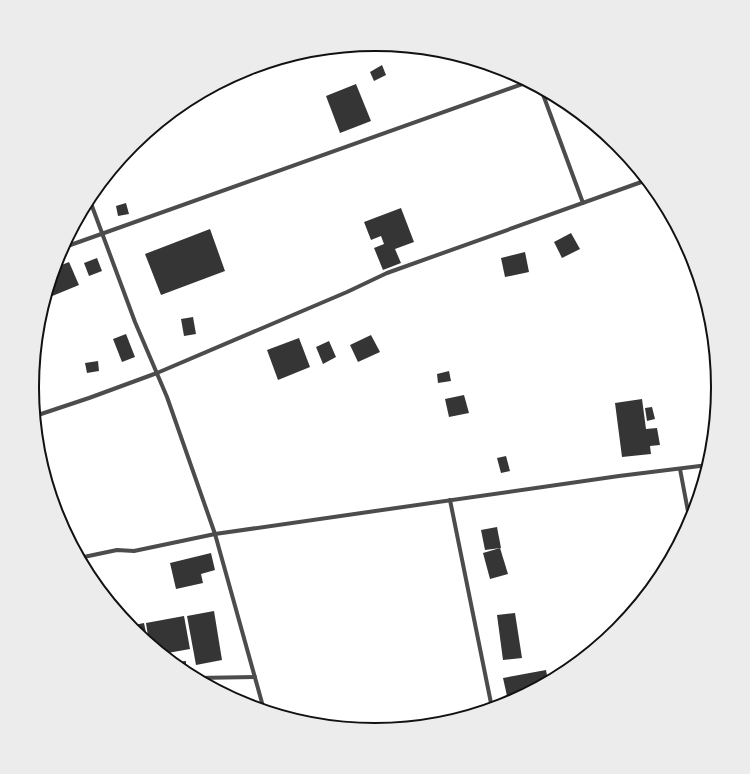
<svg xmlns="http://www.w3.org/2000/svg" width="750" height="774" font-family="'PT Sans Narrow',sans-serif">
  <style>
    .building { fill: #353535 }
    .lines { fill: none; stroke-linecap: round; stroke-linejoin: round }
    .minor { stroke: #4c4c4c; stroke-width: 4 }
    .rim { fill: none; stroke: #111; stroke-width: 2 }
  </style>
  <rect width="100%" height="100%" fill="#fff"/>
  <!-- building -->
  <g class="building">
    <path d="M382,65L386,75L374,81L370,72Z"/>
    <path d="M356,84L371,121L340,133L326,96Z"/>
    <path d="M126,203L129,214L118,216L116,206Z"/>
    <path d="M401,208L414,242L395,249L401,263L383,270L374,248L384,244L381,236L371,240L364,222Z"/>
    <path d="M210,229L225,271L161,295L145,254Z"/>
    <path d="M571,233L580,249L562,258L554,242Z"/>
    <path d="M525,252L529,272L505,277L501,258Z"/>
    <path d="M97,258L102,271L89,276L84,263Z"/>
    <path d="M69,262L79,285L45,299L54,268Z"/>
    <path d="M193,317L196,334L184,336L181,319Z"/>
    <path d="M126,334L135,357L122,362L113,339Z"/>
    <path d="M371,335L380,352L358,362L350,345Z"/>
    <path d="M299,338L310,367L278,380L267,350Z"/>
    <path d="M329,341L336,357L323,364L316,347Z"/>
    <path d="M98,361L99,371L87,373L85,363Z"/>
    <path d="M449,371L451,381L438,383L437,374Z"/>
    <path d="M464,395L469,413L449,417L445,399Z"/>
    <path d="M642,399L646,429L657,428L660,445L650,446L651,454L622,457L615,403Z"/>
    <path d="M652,407L655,419L647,421L645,408Z"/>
    <path d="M506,456L510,471L501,473L497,458Z"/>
    <path d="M497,527L501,548L485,550L481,530Z"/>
    <path d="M500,548L508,574L490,579L483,553Z"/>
    <path d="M211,553L215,570L201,574L203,583L176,589L170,563Z"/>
    <path d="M214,611L222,660L196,665L187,616Z"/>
    <path d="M515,613L522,658L503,660L497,615Z"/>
    <path d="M184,616L190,649L162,654L149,643L146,623Z"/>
    <path d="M144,623L148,642L132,629L129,626Z"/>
    <path d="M186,661V668L180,669L176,665L175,662Z"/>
    <path d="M546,670L548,681L530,691L507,696L503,678Z"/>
    <path d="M563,671V673L551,680L549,676Z"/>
  </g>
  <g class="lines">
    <!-- minor -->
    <g class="minor">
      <path d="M541,89L583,203"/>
      <path d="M89,198L135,322L167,397L215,534L264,710"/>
      <path d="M62,248L528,82"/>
      <path d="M35,416L89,398L157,373L347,292L387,273L647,180"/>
      <path d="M680,469L690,522"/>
      <path d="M450,500L492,708"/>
      <path d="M79,558L117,550L134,551L215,534L619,476L708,465"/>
      <path d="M196,678L255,677"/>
    </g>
  </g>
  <!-- crop -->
  <path d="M0 0H750V774H0ZM39 387a336 336 0 1 1 672 0a336 336 0 1 1-672 0Z" fill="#ececec" fill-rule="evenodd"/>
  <path class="rim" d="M39 387a336 336 0 1 1 672 0a336 336 0 1 1-672 0Z"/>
</svg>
